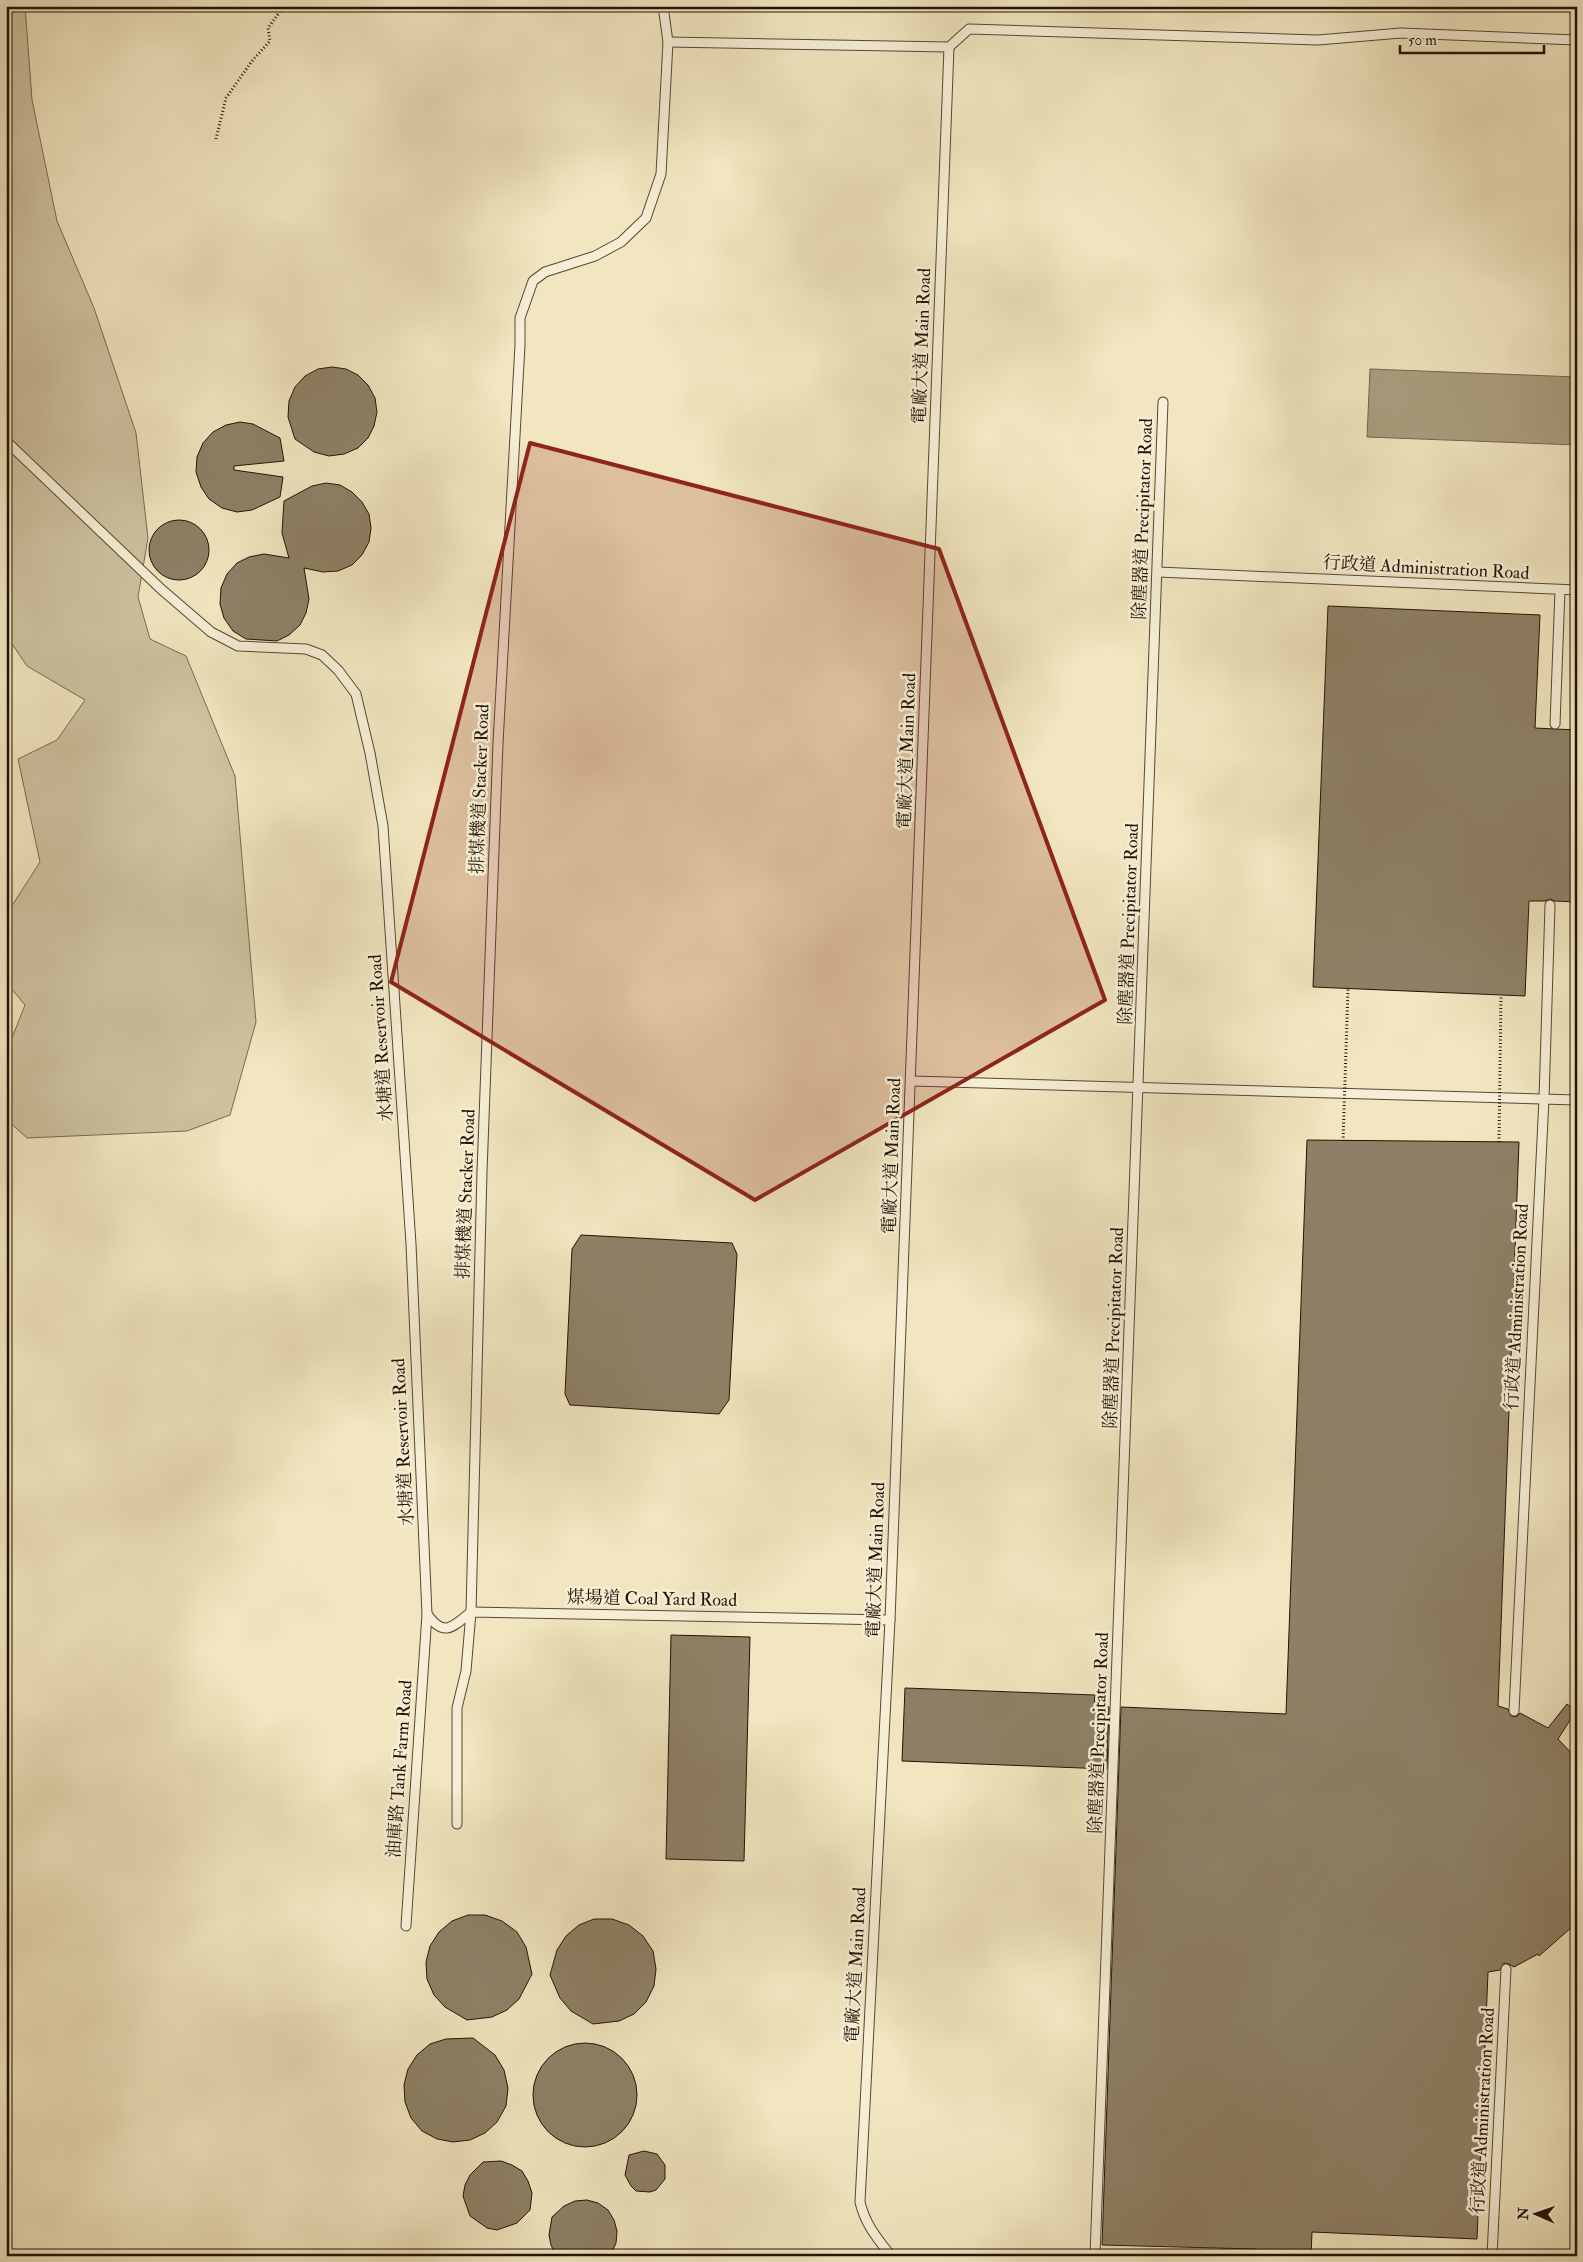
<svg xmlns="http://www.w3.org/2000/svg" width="1583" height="2262" font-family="'IM FELL Double Pica','Noto Serif TC',serif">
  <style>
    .green { fill: #cec2a0; stroke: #786a52 }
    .water { fill: #ab9e80; stroke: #75664f }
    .building { fill: #8e8066; stroke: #231205 }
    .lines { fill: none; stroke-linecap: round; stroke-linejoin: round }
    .lane-casing { stroke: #564734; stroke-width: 11 }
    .path { stroke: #231205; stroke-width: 3; stroke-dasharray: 1 2.5; stroke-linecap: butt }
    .lane { stroke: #f6efd6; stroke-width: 9 }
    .path-bridge { stroke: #231205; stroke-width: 3; stroke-dasharray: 1 2.5; stroke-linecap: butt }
    .marked { fill: #8f2418; fill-opacity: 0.2; stroke: #8f2418; stroke-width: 4; stroke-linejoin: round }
    .labels { text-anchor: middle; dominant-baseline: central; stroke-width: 5; stroke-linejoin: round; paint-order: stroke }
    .street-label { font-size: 18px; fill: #231205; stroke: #f6efd6 }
  </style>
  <rect width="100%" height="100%" fill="#f1e6c0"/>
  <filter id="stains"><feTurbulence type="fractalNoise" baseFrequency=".004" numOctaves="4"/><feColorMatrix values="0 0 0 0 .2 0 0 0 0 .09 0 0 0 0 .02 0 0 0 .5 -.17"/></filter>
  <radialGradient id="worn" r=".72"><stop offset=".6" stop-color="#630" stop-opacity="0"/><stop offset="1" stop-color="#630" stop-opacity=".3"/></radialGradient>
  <!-- green -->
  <path class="green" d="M6,6H25L32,100L57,221L94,308L136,433L148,538L138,597L150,639L186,656L235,776L256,1022L230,1115L187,1131L27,1138L6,1119V1053L25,1005L6,982V915L40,862L18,759L57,740L85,700L27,666L6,635Z"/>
  <!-- water -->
  <path class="water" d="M1370,369L1577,377V445L1367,437Z"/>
  <!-- building -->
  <g class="building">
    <path d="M332,367L346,369L358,375L368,385L375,398L377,412L374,426L368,438L358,448L344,454L329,456L314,452L295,439L288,417L289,401L295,387L305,376L318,369Z"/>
    <path d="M240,422L253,424L280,438L284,461L234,466V470L283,477L280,497L252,510L237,512L222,508L209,499L201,487L196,472L197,457L203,443L213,432L226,425Z"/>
    <path d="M326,483L340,485L352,492L362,502L369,514L371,528L369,542L362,555L352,565L338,571L323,572L304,568L309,599L306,613L300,625L289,635L277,641L246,639L233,631L224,618L220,604L221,588L227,574L237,563L249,557L264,554L289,558L282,533L284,501L312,486Z"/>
    <circle cx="179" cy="550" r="30"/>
    <path d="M1328,606L1540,615L1535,728L1577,730V902L1555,901L1550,899L1545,901H1529L1525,996L1313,987Z"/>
    <path d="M1307,1140L1519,1142L1498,1706L1508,1709L1511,1716L1516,1717L1520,1713L1548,1728L1567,1704L1576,1711L1558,1739L1577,1759V1916L1572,1927L1539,1956L1538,1954L1514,1967L1509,1964L1504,1963L1500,1970L1488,1972L1477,2239L1312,2232L1311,2256H1255V2249L1102,2245L1121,1707L1286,1714Z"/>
    <path d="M581,1235L732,1243L737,1254L729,1400L719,1414L570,1405L565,1394L572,1249Z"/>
    <path d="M671,1635L750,1637L744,1861L666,1859Z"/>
    <path d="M905,1688L1095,1695L1094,1706L1109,1707L1107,1769L902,1761Z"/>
    <path d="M468,1915H485L502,1921L517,1932L526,1947L532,1974L519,1999L507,2010L492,2017L467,2020L445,2007L434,1995L427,1979L426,1962L430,1946L439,1932L452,1921Z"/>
    <path d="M594,1919H612L629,1925L643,1936L653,1951L656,1969L654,1986L646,2002L634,2014L619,2021L593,2024L571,2011L560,1998L550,1975L557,1950L566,1936L579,1925Z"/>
    <path d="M473,2038L495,2055L504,2070L508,2088L506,2106L497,2122L485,2133L470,2140L453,2142L437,2139L422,2131L411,2118L405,2102L404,2085L408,2069L417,2055L430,2044L446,2039Z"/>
    <circle cx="585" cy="2095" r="52"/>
    <path d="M644,2151L657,2154L665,2165V2179L656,2190L650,2192L636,2191L631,2186L625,2175L629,2155Z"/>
    <path d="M501,2161L512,2165L522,2171L528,2181L532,2193L530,2210L517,2223L497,2230L487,2228L470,2216L463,2196L465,2185L470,2175L483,2162Z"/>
    <path d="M587,2200L598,2203L608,2210L614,2220L617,2231L616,2243L610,2256H556L551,2245L549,2235L552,2217L564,2206L575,2201Z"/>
  </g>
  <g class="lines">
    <defs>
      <g id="lane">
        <path d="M668,42L949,47L969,29L1318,40L1401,33L1577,40"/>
        <path d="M6,441L161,589L211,632L238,646L306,649L322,655L338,670L356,694L370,753L383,826L411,1244L427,1614L406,1926"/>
        <path d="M1158,572L1577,590"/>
        <path d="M1555,724L1560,590"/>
        <path d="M912,1081L1577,1100"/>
        <path d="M427,1614C444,1638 453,1627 471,1612L890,1620"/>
        <path d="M1514,1711L1544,1099L1550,905"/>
        <path d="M457,1824V1708L466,1671L471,1612L482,1172L498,743L520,345V318L533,281L545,272L595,256L621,242L646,218L661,174L668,42L663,6"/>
        <path d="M891,2256C877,2238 865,2224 860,2202L890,1620L949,47"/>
        <path d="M1095,2256L1163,402"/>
        <path d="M1492,2256L1506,1969"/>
      </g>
    </defs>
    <!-- lane casing -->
    <use href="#lane" class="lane-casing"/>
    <!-- path -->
    <g class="path">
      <path d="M216,139L226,98L252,61L270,41L268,28L284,6"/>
      <path d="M6,1133L9,1136L6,1139"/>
    </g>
    <!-- lane -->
    <use href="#lane" class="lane"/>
    <!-- path-bridge -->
    <g class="path-bridge">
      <path d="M1343,1141L1348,989"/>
      <path d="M1499,1142L1501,995"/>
    </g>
  </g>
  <!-- marked area -->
  <path class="marked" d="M530,443L939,549L1105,1000L755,1200L391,982Z"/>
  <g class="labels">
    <!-- street labels -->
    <g class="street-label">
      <text transform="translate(922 346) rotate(-88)">電廠大道 Main Road</text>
      <text transform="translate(1143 519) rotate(-88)">除塵器道 Precipitator Road</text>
      <text transform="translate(1426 568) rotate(3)">行政道 Administration Road</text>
      <text transform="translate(907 751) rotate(-88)">電廠大道 Main Road</text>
      <text transform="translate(480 789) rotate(-88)">排煤機道 Stacker Road</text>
      <text transform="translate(1129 924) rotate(-88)">除塵器道 Precipitator Road</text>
      <text transform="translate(381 1038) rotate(-94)">水塘道 Reservoir Road</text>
      <text transform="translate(892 1156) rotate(-88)">電廠大道 Main Road</text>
      <text transform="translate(466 1194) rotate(-88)">排煤機道 Stacker Road</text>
      <text transform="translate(1517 1307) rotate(-87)">行政道 Administration Road</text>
      <text transform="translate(1114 1328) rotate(-88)">除塵器道 Precipitator Road</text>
      <text transform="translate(403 1442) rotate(-93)">水塘道 Reservoir Road</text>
      <text transform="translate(876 1560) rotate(-88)">電廠大道 Main Road</text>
      <text transform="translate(652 1599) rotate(1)">煤場道 Coal Yard Road</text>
      <text transform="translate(1099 1733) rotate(-88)">除塵器道 Precipitator Road</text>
      <text transform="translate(400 1769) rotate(-86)">油庫路 Tank Farm Road</text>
      <text transform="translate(856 1965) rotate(-87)">電廠大道 Main Road</text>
      <text transform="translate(1483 2111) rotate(-87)">行政道 Administration Road</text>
    </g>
  </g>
  <!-- margin -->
  <rect width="1583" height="2262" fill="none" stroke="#f1e6c0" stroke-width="25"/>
  <rect x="8" y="8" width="1568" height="2247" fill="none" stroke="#231205" stroke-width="2.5"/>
  <rect x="12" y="12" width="1558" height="2237" fill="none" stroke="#231205"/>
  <!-- north arrow -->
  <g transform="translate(1536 2214) rotate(272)" stroke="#f6efd6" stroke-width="4" paint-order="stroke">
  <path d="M0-4L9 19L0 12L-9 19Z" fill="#231205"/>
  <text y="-8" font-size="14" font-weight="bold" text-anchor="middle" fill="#231205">N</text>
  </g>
  <!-- scale -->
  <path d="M1400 45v8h144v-8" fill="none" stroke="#231205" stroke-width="2.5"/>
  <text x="1408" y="45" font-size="15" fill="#231205" stroke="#f6efd6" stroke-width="4" paint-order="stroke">50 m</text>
  <rect width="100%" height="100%" filter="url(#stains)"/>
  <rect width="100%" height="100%" fill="url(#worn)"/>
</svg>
